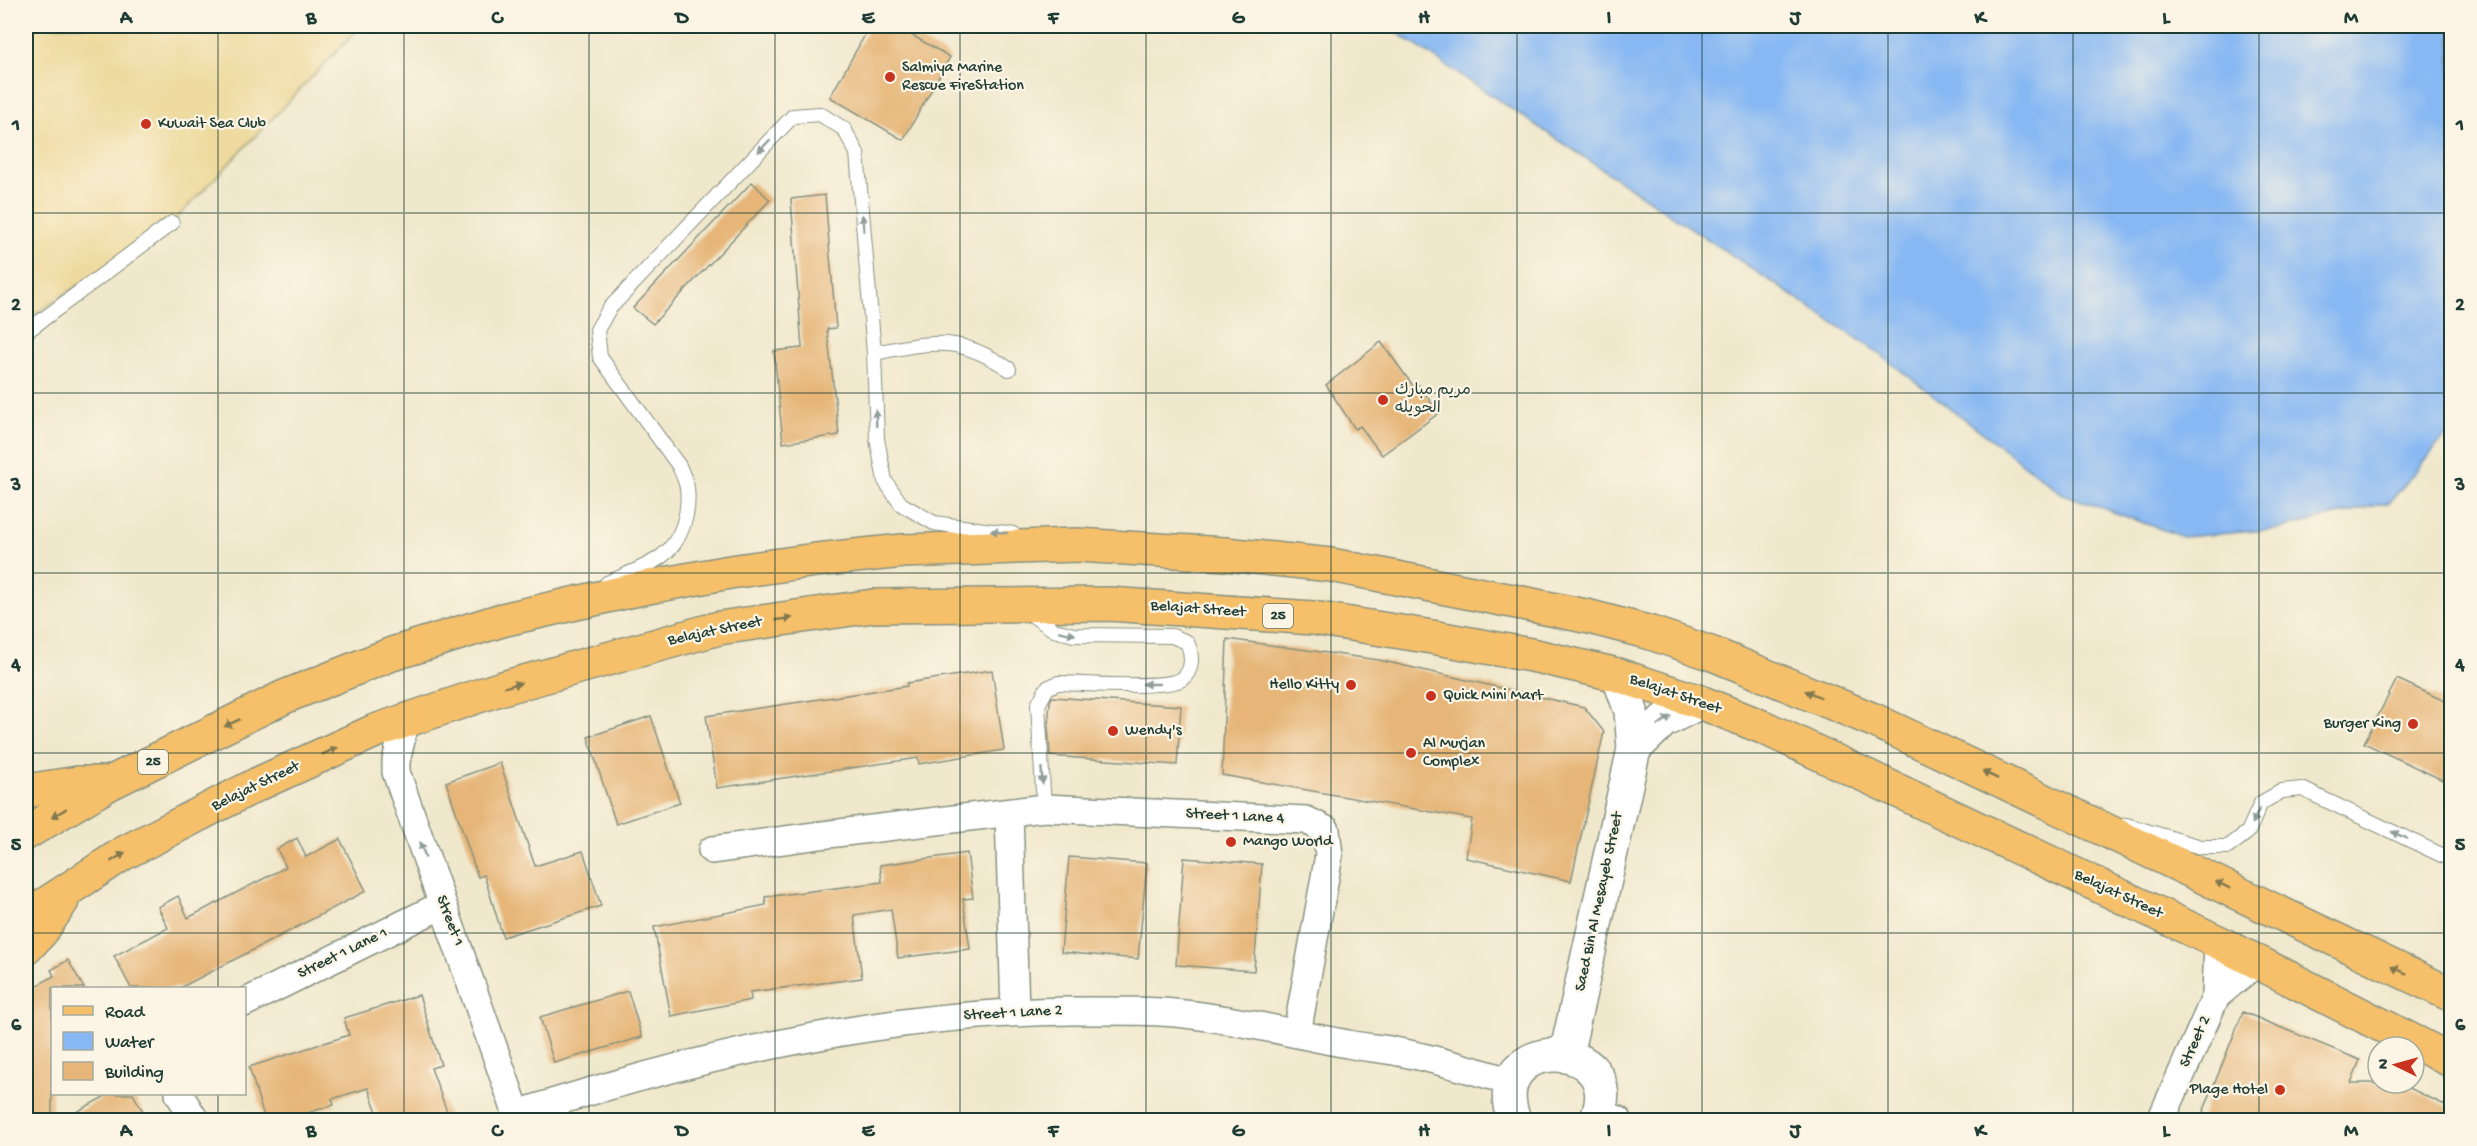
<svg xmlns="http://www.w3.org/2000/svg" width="2477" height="1146" font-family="'Gochi Hand','Playpen Sans Arabic',sans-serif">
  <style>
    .sand { fill: #eeda9e; stroke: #868c69; stroke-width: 1.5 }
    .water { fill: #87b8f3; stroke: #537a94; stroke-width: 1.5 }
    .building { fill: #e6b577 }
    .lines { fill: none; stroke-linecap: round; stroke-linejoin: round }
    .service-casing { stroke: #889280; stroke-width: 16 }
    .minor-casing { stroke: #889280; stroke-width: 30 }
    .tertiary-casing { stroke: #889280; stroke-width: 36 }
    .primary-casing { stroke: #889280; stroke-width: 36 }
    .service { stroke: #fff; stroke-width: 14 }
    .minor { stroke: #fff; stroke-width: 27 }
    .tertiary { stroke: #fff; stroke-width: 33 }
    .primary { stroke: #f6c06b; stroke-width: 33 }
    .oneway { fill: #8f9e9a }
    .oneway2 { fill: #80784d }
    .grid { fill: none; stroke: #1f3d34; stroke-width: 1.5; stroke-opacity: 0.55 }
    .poi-dot { fill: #c8321e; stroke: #fcf5e5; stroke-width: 2 }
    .labels { text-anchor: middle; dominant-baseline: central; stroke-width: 4.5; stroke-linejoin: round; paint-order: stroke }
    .shield { fill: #fcf5e5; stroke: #617469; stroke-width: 1.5 }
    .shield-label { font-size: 15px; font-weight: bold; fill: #1f3d34 }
    .poi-label { font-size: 16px; fill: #1f3d34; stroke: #fcf5e5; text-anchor: start }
    .street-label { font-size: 16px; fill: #1f3d34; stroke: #fcf5e5 }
    .neatline { fill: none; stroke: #1f3d34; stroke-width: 2 }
    .grid-label { font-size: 20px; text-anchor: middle; font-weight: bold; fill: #1f3d34 }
  </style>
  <rect width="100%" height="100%" fill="#fcf5e5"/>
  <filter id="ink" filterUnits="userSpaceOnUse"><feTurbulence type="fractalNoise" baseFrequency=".0167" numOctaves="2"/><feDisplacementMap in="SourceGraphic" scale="12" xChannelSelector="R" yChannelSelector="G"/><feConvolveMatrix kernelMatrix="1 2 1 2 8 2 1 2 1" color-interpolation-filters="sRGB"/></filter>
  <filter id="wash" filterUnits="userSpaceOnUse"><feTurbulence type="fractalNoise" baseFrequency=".008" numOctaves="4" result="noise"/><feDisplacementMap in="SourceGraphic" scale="24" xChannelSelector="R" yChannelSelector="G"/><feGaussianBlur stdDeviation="1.35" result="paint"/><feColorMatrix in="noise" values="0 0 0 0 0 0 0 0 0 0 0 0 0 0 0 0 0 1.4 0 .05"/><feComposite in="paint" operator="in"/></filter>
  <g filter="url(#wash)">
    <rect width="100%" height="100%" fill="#f0e8cc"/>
    <!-- sand -->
    <path class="sand" d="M26,26H361L172,223L26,320Z"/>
    <!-- water -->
    <path class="water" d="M1387,26H2451V429L2390,502L2278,529L2183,537L2063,494L1870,347Z"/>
    <g id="blocks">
      <!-- building -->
      <g class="building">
        <path d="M870,26H913L908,33L950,57L903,140L830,97Z"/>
        <path d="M752,182L770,200L653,324L633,308Z"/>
        <path d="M825,195L836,328L827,329L839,435L783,443L774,351L802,348L791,199Z"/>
        <path d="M1381,342L1414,387L1418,384L1439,413L1382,455L1360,426L1355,429L1326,385Z"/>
        <path d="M1227,639L1379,660L1584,707L1604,732L1571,881L1466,858L1472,819L1222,775Z"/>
        <path d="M992,670L1004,750L919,764L918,758L717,788L706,716L907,686V683Z"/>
        <path d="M2397,679L2451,704V784L2364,743Z"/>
        <path d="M1052,697L1181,706L1177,765L1050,756L1048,726L1050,702Z"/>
        <path d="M651,716L680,803L616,824L588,737Z"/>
        <path d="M500,763L535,866L583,851L601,906L503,937L484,875L478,877L446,782Z"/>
        <path d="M297,838L306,857L340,839L366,891L180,988H131L114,956L168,928L158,907L178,896L188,918L286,867L277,849Z"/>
        <path d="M967,853L973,898L963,899L970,949L898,958L891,909L854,915L862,978L750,992L751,1000L671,1016L654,927L766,905L765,897L882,882L880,865Z"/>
        <path d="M1069,857L1147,863L1138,959L1061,952Z"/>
        <path d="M1184,858L1262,864L1254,971L1176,965Z"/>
        <path d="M68,960L84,988H52V1120H26V992L54,976L51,970Z"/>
        <path d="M628,991L642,1037L554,1063L540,1017Z"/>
        <path d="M419,995L441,1065L431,1068L450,1120H380L368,1088L332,1099L334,1105L307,1113L309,1120H265L249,1067L349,1035L344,1018Z"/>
        <path d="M2243,1012L2360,1060L2351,1083H2399L2451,1108V1120H2200Z"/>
        <path d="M109,1094H133L148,1120H62Z"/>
      </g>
    </g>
  </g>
  <g filter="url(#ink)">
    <use href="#blocks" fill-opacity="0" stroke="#889280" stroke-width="1.5"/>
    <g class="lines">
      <defs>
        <g id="service">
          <path d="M26,332L172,223"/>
          <path d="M874,353C931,342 957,334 1009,369"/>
          <path d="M607,583C624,575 646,568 662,556C682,541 690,512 687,488C686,481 682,473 679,466L600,357L597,330L609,309L793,116L820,114L844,129L857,153L874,353L877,439L885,481L901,504L934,523L1013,534"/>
          <path d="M1026,611L1054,630L1074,635L1172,636L1187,642C1192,654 1194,670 1182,679C1170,689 1078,684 1058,683L1047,688L1038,705L1044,808"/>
          <path d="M2126,825L2201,847H2228L2248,832L2261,803L2282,791L2302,789L2452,860"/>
        </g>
        <g id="minor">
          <path d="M406,720L396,761V772L519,1120"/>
          <path d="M1009,813L1015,1012"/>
          <path d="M712,850L813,836L1044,808L1306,820L1326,830L1329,855L1297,1033"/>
          <path d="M2216,996L2257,962"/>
          <path d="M244,1003L442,905"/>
          <path d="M179,1094L195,1120"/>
          <path d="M1600,1112L1618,1120"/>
          <path d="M517,1114C698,1056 881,1013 1071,1011C1112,1011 1153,1010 1193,1015C1245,1021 1297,1035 1348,1044C1365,1048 1382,1048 1399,1052C1437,1059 1475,1071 1512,1082"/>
          <path d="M2161,1120L2216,996L2218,942"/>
        </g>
        <g id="tertiary">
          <path d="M1634,749L1663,721L1700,702"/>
          <path d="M1566,1055L1634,749L1631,711L1618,675"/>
          <path d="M1514,1120C1481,1031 1632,1036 1596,1120"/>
        </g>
        <g id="primary">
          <path d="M26,791L78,783H105"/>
          <path d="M26,833L110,783L284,697L392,654L502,620L643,588L730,572L816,560L903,551L1077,545L1225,554L1331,565L1517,602L1590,617L1651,633L1713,654L1876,721L2452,995"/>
          <path d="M26,917L124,853L258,784L375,731L499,689L719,628L873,606L1109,604L1313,618L1432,637L1536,656L1618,675L1700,702L1765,728L2218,942L2452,1061"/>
          <path d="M26,948L41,932L62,901"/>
        </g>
      </defs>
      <!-- service casing -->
      <use href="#service" class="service-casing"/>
      <!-- minor casing -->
      <use href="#minor" class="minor-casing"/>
      <!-- tertiary casing -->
      <use href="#tertiary" class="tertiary-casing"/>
      <!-- primary casing -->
      <use href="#primary" class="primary-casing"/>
      <!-- service -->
      <use href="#service" class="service"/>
      <!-- minor -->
      <use href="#minor" class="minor"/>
      <!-- tertiary -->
      <use href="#tertiary" class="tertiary"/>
      <!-- primary -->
      <use href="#primary" class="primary"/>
    </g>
    <!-- one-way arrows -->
    <defs><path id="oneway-solid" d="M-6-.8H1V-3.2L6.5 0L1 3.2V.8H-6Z" transform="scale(1.5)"/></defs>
    <g class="oneway">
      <use href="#oneway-solid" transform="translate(764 146) rotate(134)"/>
      <use href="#oneway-solid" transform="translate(863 223) rotate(-95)"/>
      <use href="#oneway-solid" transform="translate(876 418) rotate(-92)"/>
      <use href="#oneway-solid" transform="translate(999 532) rotate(-171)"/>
      <use href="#oneway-solid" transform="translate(1067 633) rotate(12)"/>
      <use href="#oneway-solid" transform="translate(1151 684) rotate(-180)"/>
      <use href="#oneway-solid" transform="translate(1664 721) rotate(-36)"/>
      <use href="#oneway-solid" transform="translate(1042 776) rotate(86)"/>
      <use href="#oneway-solid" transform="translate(2256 816) rotate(115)"/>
      <use href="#oneway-solid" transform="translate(2399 835) rotate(-155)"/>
      <use href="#oneway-solid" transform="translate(423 850) rotate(-109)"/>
    </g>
    <g class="oneway2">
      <use href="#oneway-solid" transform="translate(784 619) rotate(-8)"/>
      <use href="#oneway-solid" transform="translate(513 685) rotate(-15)"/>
      <use href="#oneway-solid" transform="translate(1813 694) rotate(-157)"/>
      <use href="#oneway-solid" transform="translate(232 723) rotate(154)"/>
      <use href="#oneway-solid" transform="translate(330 751) rotate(-24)"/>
      <use href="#oneway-solid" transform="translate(1990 775) rotate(-154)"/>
      <use href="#oneway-solid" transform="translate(59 813) rotate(149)"/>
      <use href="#oneway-solid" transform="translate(118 857) rotate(-32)"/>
      <use href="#oneway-solid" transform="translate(2223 885) rotate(-155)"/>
      <use href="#oneway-solid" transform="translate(2399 970) rotate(-155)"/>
    </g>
  </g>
  <!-- grid -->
  <path class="grid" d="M218,26V988M404,26V1120M589,26V1120M775,26V1120M960,26V1120M1146,26V1120M1331,26V1120M1517,26V1120M1702,26V1120M1888,26V1120M2073,26V1120M2259,26V1120M26,213H2452M26,393H2452M26,573H2452M26,753H2452M26,933H2452M218,1094V1120"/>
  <!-- markers -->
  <g class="poi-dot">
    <circle cx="890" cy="77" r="6"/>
    <circle cx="146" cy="124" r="6"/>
    <circle cx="1383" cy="400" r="6"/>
    <circle cx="1351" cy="685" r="6"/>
    <circle cx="1431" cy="696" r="6"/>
    <circle cx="2413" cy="724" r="6"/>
    <circle cx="1113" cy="731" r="6"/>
    <circle cx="1411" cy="753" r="6"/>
    <circle cx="1231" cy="842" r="6"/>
    <circle cx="2280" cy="1090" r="6"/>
  </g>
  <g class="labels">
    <!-- shield labels -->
    <g class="shield">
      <rect x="1263" y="604" width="30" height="24" rx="4.5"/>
      <rect x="138" y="750" width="30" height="24" rx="4.5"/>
    </g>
    <g class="shield-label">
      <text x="1278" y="616">25</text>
      <text x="153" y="762">25</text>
    </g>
    <!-- poi labels -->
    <g class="poi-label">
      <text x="902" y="68">Salmiya Marine<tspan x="902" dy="18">Rescue FireStation</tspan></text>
      <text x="158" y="124">Kuwait Sea Club</text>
      <text x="1395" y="391">مريم مبارك<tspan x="1395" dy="18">الحويله</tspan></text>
      <text x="1339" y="685" text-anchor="end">Hello Kitty</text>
      <text x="1443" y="696">Quick Mini Mart</text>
      <text x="2401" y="724" text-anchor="end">Burger King</text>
      <text x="1125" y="731">Wendy's</text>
      <text x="1423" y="744">Al Murjan<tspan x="1423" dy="18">Complex</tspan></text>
      <text x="1243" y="842">Mango World</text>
      <text x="2268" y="1090" text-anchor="end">Plage Hotel</text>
    </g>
    <!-- street labels -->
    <g class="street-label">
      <text transform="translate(1198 610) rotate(4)">Belajat Street</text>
      <text transform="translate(715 632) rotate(-12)">Belajat Street</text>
      <text transform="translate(1675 695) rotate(19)">Belajat Street</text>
      <text transform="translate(256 787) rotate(-26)">Belajat Street</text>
      <text transform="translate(1235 817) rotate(3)">Street 1 Lane 4</text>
      <text transform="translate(2118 895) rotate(25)">Belajat Street</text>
      <text transform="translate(1600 902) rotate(-78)">Saed Bin Al Mesayeb Street</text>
      <text transform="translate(449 921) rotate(69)">Street 1</text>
      <text transform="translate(343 954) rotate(-26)">Street 1 Lane 1</text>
      <text transform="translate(1013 1014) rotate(-3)">Street 1 Lane 2</text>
      <text transform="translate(2196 1042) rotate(-66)">Street 2</text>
    </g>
  </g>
  <!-- margin -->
  <rect width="2477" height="1146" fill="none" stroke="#fcf5e5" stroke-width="66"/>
  <!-- legend -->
  <rect x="51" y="987" width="195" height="108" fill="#fcf5e5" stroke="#a4ab9e" stroke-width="1.5"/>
  <rect x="63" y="1006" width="30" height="9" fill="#f6c06b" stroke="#a4ab9e" stroke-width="1.5"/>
  <text x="105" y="1017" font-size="18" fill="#1f3d34">Road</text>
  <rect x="63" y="1032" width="30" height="18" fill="#87b8f3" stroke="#a4ab9e" stroke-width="1.5"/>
  <text x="105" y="1047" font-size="18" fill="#1f3d34">Water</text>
  <rect x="63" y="1062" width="30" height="18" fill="#e6b577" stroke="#a4ab9e" stroke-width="1.5"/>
  <text x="105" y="1077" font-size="18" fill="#1f3d34">Building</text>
  <!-- north arrow -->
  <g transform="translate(2396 1065) rotate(275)"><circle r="28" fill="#fcf5e5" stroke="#a4ab9e" stroke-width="1.5"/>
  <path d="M0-4.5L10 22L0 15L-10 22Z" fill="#c8321e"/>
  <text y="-9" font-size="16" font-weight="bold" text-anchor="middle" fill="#1f3d34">N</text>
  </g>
  <rect x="33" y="33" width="2411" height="1080" class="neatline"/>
  <g class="grid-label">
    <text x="126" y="23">A</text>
    <text x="311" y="23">B</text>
    <text x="497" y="23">C</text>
    <text x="682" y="23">D</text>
    <text x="868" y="23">E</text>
    <text x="1053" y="23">F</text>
    <text x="1238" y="23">G</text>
    <text x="1424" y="23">H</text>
    <text x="1609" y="23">I</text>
    <text x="1795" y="23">J</text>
    <text x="1980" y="23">K</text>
    <text x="2166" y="23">L</text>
    <text x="2351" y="23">M</text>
    <text x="16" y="130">1</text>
    <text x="2460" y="130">1</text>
    <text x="16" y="310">2</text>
    <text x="2460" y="310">2</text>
    <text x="16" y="490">3</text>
    <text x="2460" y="490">3</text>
    <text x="16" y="670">4</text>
    <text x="2460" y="670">4</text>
    <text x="16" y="850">5</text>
    <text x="2460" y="850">5</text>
    <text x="16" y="1030">6</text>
    <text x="2460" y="1030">6</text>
    <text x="126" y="1136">A</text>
    <text x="311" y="1136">B</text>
    <text x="497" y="1136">C</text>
    <text x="682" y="1136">D</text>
    <text x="868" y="1136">E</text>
    <text x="1053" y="1136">F</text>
    <text x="1238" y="1136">G</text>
    <text x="1424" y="1136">H</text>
    <text x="1609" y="1136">I</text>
    <text x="1795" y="1136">J</text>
    <text x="1980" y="1136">K</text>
    <text x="2166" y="1136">L</text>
    <text x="2351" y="1136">M</text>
  </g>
</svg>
